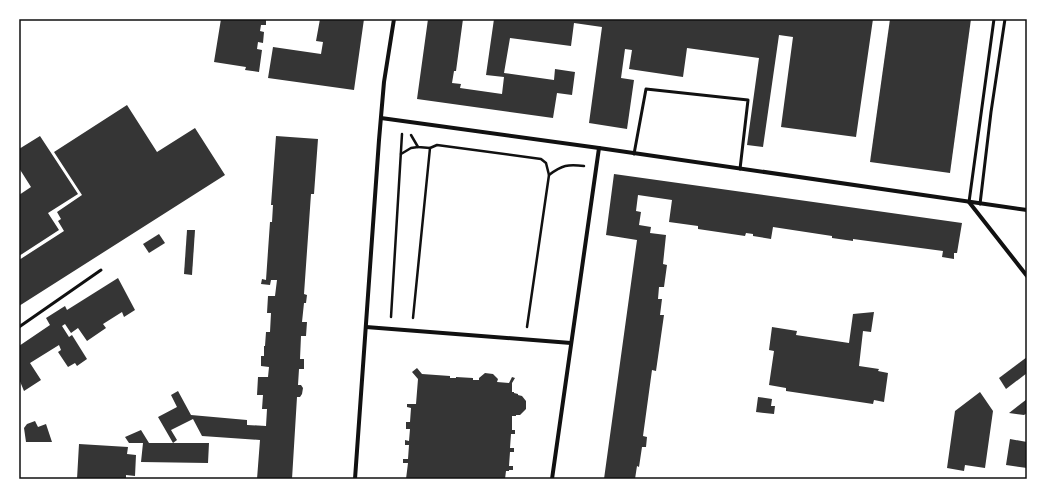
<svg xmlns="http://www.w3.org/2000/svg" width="1046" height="498" font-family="'Zilla Slab',serif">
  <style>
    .building { fill: #353535 }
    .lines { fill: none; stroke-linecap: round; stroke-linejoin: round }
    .path { stroke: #111; stroke-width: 2.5 }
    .service { stroke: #111; stroke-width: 3 }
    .minor { stroke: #111; stroke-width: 4 }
    .neatline { fill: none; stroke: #111; stroke-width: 1.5 }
  </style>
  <rect width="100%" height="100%" fill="#fff"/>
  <!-- building -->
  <g class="building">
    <path d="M221,19H266V25H261L260,31L264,32L263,43L258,42L257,49L262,50L259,72L245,70L246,67L214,62Z"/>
    <path d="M320,19H364L354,90L268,78L273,47L321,54L323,42L316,41Z"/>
    <path d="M428,19H463L456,71H454L452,83L461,84L460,88L502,94L504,77L486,75L494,19H873L856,137L781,127L793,37L779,35L763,147L747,145L759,58L687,48L683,77L629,69L632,50L625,49L621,78L634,80L627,129L589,123L602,27L574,23L571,46L510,38L504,73L554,80L555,69L575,72L572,95L557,93L553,118L417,99Z"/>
    <path d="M890,19H971L950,173L870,162Z"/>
    <path d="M127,105L157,152L195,128L225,175L19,306V260L64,231L58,221L61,219L57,212L82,195L54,152Z"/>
    <path d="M40,136L78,194L48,213L59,230L19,256V195L31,187L19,168V149Z"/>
    <path d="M276,136L318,139L314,194H311L304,294L307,295L306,303H304L302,322H307L306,336H301L300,359H304V369H299L298,385H301L303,388L302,394L300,397H297L292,479H257L260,440L202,436L193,419L171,430L177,440L173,443L158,417L177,407L171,395L178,391L191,415L247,420V425L266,426L267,409H262L263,395H257L258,377H268L269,367L261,366V356H264V346H265L266,332H270L271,313H267L268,296H275L277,280H271L270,285L261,284L262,279L266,280L270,222H272L273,205H271Z"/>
    <path d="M614,174L962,223L957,253H954V259L942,257L943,251L853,239V241L832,238V236L773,227L771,239L753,236V234L746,233L745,236L698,229V226L669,222L672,200L638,195L636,211L641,212L639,225L651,227L650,233L666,235L663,264L667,265L664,287H659L658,299H662L660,315H664L656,371L652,370L643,436L647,437L646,447H642L639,467L637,466L635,479H604L637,240L606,235Z"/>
    <path d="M187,230H195L192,275L184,274Z"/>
    <path d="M159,234L165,243L149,253L143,244Z"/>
    <path d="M118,278L135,310L124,317L122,312L103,324L106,328L87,341L78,328L71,333L65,324L62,326L69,337L72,335L87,359L77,366L75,363L68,367L58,352L61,350L59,345L30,363L41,380L24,391L19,379V346L50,325L46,318L65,306L67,310Z"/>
    <path d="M874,312L871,332L863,331L859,366L879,369L878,371L888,373L884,402L874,400L873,404L786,391V388L769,385L774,351L769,350L772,327L797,331L796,335L849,343L853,314Z"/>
    <path d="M1027,357V373L1006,389L999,378Z"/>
    <path d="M417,368L422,374L450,376V378H456V377L473,378V380H479V378L485,373L493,374L498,379L497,382L509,383L512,377L515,378L512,383V392H514V393L518,394V395L522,396L526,401V409L520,415H516V416H512V430H515V434H511L510,448H514V452H510L509,466H513V470H509V471H506L505,479H406L408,463H403V459H408L409,445H405V440L409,441L410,429H406V422H410L411,408L407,407V404H416L418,379L412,372Z"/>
    <path d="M980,392L993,411L985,468L965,465L964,471L947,468L955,411Z"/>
    <path d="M758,397L772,399L771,406H775L774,414L756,412Z"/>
    <path d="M1027,399V413L1024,415L1009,413Z"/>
    <path d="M35,421L38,427L46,424L52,442H26L24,428L27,424Z"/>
    <path d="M141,430L149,443H209L208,463L141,462L143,443H129L125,437Z"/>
    <path d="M1010,439L1027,442V468L1006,465Z"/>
    <path d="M79,444L128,447L127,454L136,455L135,476L126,475V479H77Z"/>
  </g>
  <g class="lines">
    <!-- path -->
    <g class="path">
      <path d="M411,135L418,147L430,148"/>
      <path d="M401,154L411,148L418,147"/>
      <path d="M549,175C562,165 568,164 584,166"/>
      <path d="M391,317L402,134"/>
      <path d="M413,318L430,148L437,145L541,159L546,163L549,175L527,327"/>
    </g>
    <!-- service -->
    <g class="service">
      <path d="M634,154L646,89L748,100L740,169"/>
      <path d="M969,202L994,19"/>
      <path d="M980,204L991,112L1005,19"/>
      <path d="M19,327L101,270"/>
    </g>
    <!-- minor -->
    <g class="minor">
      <path d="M381,118L599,148L1027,210"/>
      <path d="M969,202L1027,276"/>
      <path d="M366,327L571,343"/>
      <path d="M355,479L379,140L384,82L394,19"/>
      <path d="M552,479L599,148"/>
    </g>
  </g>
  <!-- border -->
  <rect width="1046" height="498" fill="none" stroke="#ffffff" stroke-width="40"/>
  <rect x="20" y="20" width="1006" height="458" class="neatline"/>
</svg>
